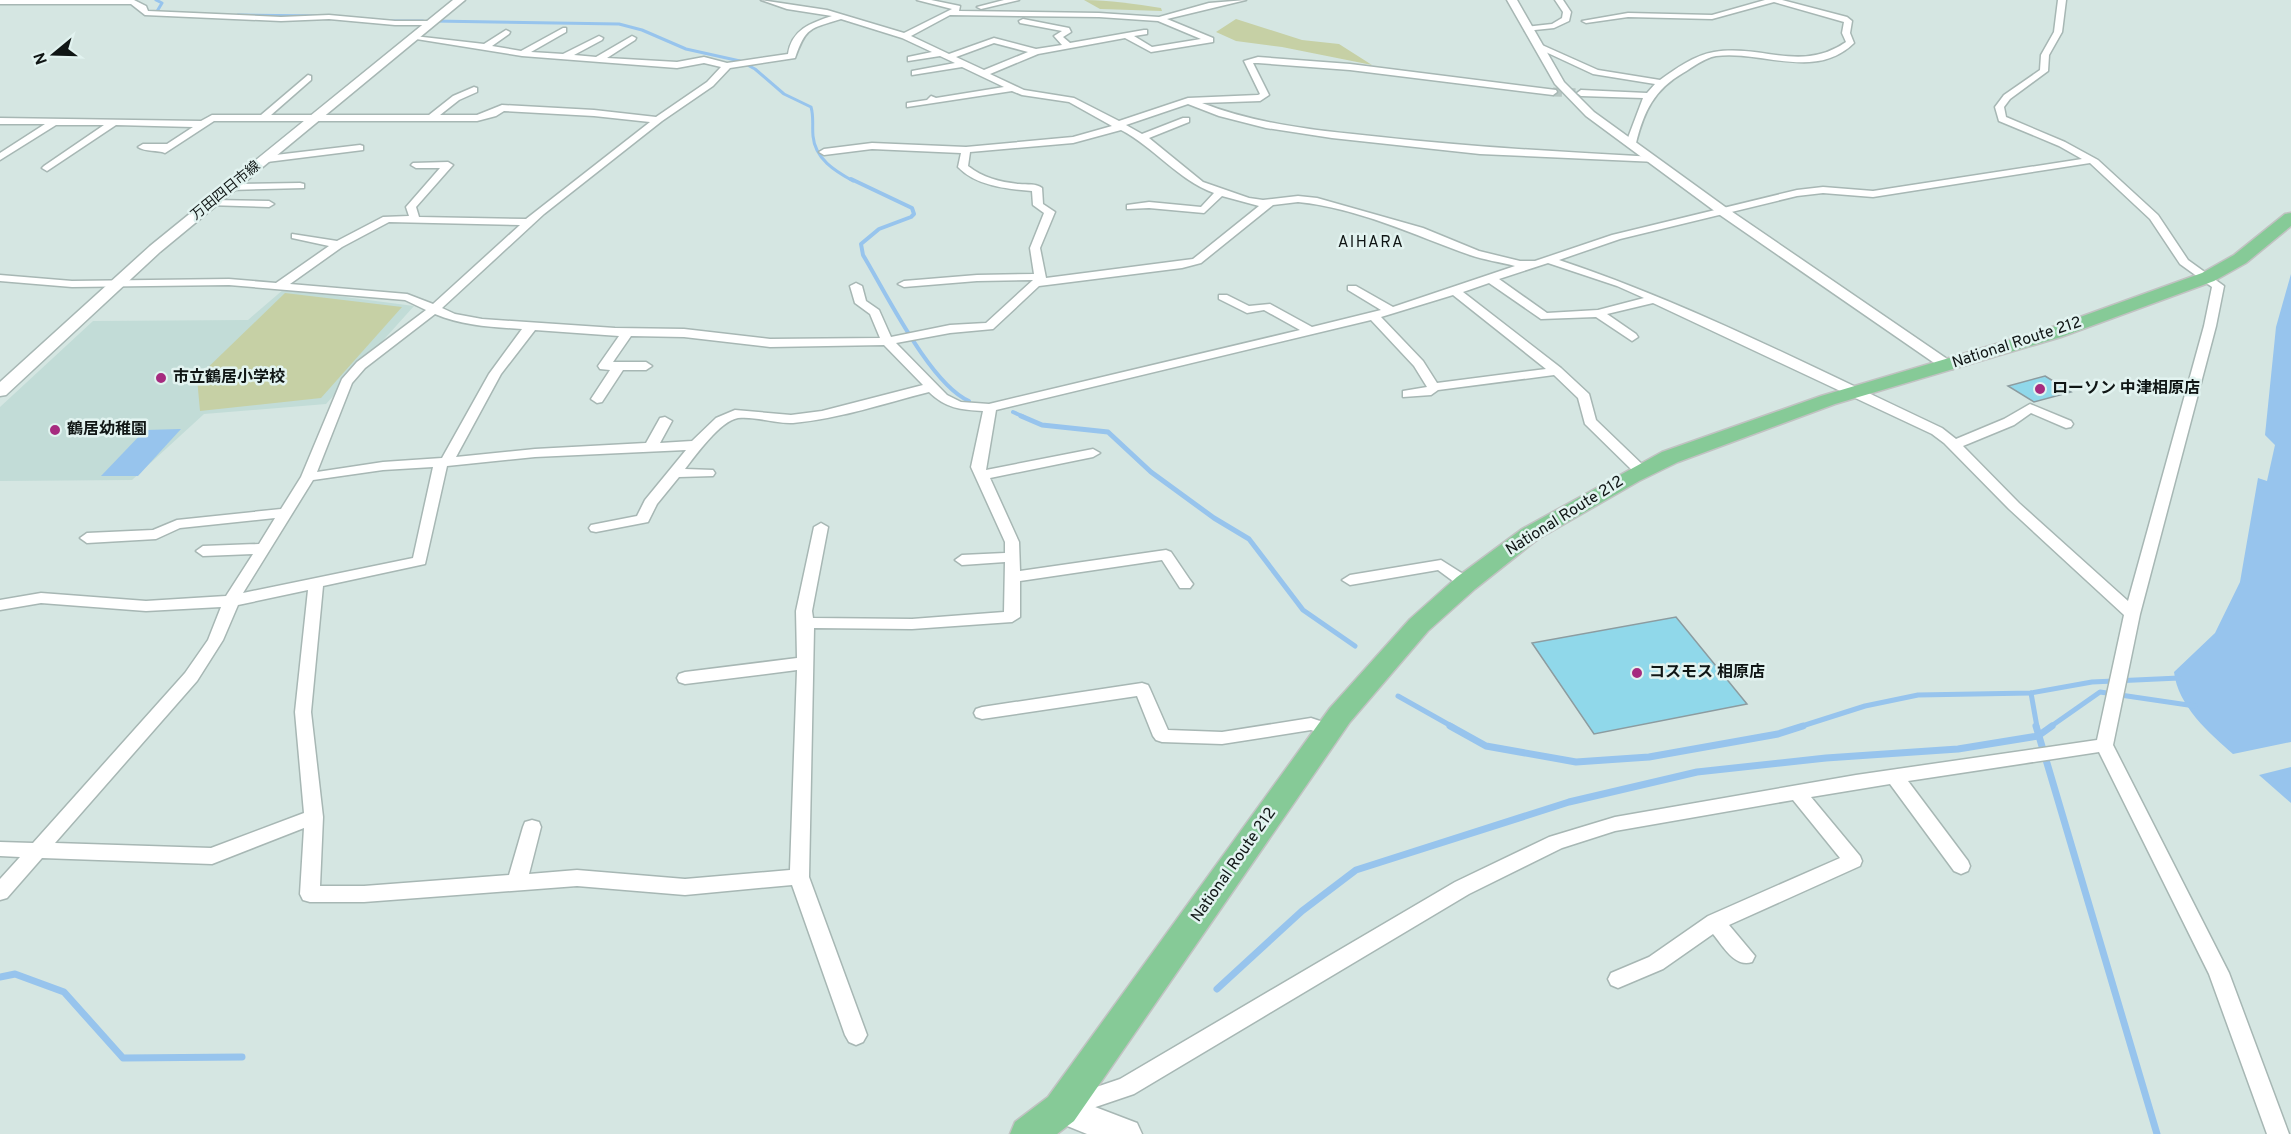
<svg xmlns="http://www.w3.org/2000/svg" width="2291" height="1134" font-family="Overpass,'Noto Sans JP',sans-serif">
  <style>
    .built { fill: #c2dcd7 }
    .green { fill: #c6d0a5 }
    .water { fill: #97c4ed }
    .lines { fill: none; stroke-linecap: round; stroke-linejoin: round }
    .stream-far3 { stroke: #97c4ed; stroke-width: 3 }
    .stream-far2 { stroke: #97c4ed; stroke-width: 4 }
    .stream-far1 { stroke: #97c4ed; stroke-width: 5 }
    .stream { stroke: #97c4ed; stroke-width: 7 }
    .building { fill: #90d8ea; stroke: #8c9ca0; stroke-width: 1.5 }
    .minor-tunnel { stroke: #b7c7c3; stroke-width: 9; stroke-dasharray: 9 4.5; stroke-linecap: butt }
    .minor-casing { stroke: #a7b7b4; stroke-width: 3 }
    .tertiary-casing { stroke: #a7b7b4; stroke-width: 3 }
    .secondary-casing { stroke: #a7b7b4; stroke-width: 3 }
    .trunk-casing { stroke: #c1c2c2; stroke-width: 3 }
    .minor { fill: #fff; fill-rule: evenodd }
    .tertiary { fill: #fff; fill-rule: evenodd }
    .secondary { fill: #fff; fill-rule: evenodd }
    .trunk { fill: #86ca97; fill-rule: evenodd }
    .poi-dot { fill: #a62b7f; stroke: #e2f3f0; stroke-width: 2 }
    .labels { text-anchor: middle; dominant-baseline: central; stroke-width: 5; stroke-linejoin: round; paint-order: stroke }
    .far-street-label { font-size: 14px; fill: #101615; stroke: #e2f3f0 }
    .far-quarter-label { font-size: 16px; letter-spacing: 1.5px; fill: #101615; stroke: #e2f3f0 }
    .street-label { font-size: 16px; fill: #101615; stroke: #e2f3f0 }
    .poi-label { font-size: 16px; font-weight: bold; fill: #101615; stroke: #e2f3f0; text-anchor: start }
  </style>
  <rect width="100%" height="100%" fill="#d5e6e2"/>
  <!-- built -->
  <path class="built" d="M284,289L414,306L326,404L204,414L132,480L0,481V407L93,321L248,320Z"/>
  <!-- green -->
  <g class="green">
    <path d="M1084,0C1109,0 1135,4 1161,8L1162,11L1100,9Z"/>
    <path d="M1236,19L1302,40L1339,44L1372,65L1282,47L1236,41L1216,32Z"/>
    <path d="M285,293L402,307L321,398L200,411L197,378Z"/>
  </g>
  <!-- water -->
  <g class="water">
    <path d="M2291,274V742L2233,754C2209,733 2178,706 2174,672L2215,633L2240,582L2258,478L2267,481L2275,445L2265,435L2276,327Z"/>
    <path d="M181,429L138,476H101L145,430Z"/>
    <path d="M2291,767V803L2259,775Z"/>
  </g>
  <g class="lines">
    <!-- stream-far3 -->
    <g class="stream-far3">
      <path d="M156,0L162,3L156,13L160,15"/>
      <path d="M238,15L322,16"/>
      <path d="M385,21H423"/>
      <path d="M433,21L619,24L642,30L686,49L740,61L755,69L784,94L811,107C814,117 812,126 813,136C815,159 835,171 853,181"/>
    </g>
    <!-- stream-far2 -->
    <g class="stream-far2">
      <path d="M851,179L912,208L914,214L911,217L879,229L861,244L863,255C886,293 930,384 969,401"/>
      <path d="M1013,412L1024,417"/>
    </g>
    <!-- stream-far1 -->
    <g class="stream-far1">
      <path d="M1021,416L1042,425L1108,432L1151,472L1214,518L1249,539L1303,610L1355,646"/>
      <path d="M2031,693L2037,727"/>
      <path d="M1398,696L1453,727"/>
      <path d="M1799,727L1865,706L1918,695L2031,693L2092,682L2179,678"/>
      <path d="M2050,727L2100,692L2195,706"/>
    </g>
    <!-- stream -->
    <g class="stream">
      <path d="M1450,726L1486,746L1576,762L1649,757L1778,734L1803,726"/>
      <path d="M2036,726L2157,1134"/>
      <path d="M0,977L15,974L64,992L123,1058L242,1057"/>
      <path d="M1217,989L1302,911L1356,870L1569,802L1697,772L1826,758L1958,749L2038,736L2052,726"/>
    </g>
  </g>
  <!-- building -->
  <g class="building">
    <path d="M2045,376L2071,392L2034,402L2008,386Z"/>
    <path d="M1676,617L1747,704L1594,734L1532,643Z"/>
  </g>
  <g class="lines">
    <!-- minor-tunnel -->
    <path class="minor-tunnel" d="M1553,92L1581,93"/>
    <defs>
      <g id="minor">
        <path d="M0,0H134L146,6L148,11L281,17L329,15L395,21H432L436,23L432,25H395L329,19L281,21L145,15L131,4H0Z"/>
        <path d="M761,0L827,10L904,33L952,9L917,0H931L960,6L959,11L1099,13L1159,17L1209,3L1246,0L1167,19L1213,38V42L1151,52L1125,38L1038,54L990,74L1024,90L1074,98L1119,121L1188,98L1258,95L1260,94L1244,61L1258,57L1350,64L1556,90L1557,92L1553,95L1350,70L1258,63H1253L1269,95L1260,101L1202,103C1259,125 1320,131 1381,137C1472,147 1563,152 1654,157L1659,160L1657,162L1480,154L1332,138L1266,128L1219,116L1188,104L1126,125L1142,134L1183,118H1189V122L1149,138L1203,182L1249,198L1263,200L1298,196L1317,198L1423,228L1479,251L1520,261H1535L1612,235L1797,190L1823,187L1873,191L2082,159L2059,146L1999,121L1995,107L2004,95L2040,70L2041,55L2054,32L2058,0H2066L2062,32L2049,55L2048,71L2010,99L2004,107L2006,117L2065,142L2098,160L2158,215L2188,260L2224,286L2216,326L2140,614L2113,745L2229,973L2289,1134H2267L2209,974L2099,752L1908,781L1968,861L1970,866L1968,871L1961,874L1954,871L1890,784L1811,797L1860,856L1862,861L1860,866L1729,925L1755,956L1752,962C1735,968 1723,946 1713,934L1663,969L1618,988L1611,985L1608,979L1611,973L1649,957L1708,916L1840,858L1793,800L1615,831L1562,848L1469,894L1134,1094L1072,1115L1064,1112L1061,1105L1064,1098L1120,1079L1455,882L1549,837L1615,817L1856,775L2097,740L2124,615L2009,509L1944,443L1932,434L1653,303L1607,314L1636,334L1638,337L1632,341L1596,317L1541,319L1489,283L1463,292L1561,368L1589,394L1596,420L1646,468L1648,471L1646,474H1636L1585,424L1578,398L1554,375L1438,390L1431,395L1403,397V391L1427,387L1414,366L1371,320L996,410L986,470L1093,449L1100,453L1093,457L990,478L1019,542L1020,571L1166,550L1171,552L1190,580L1193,584L1190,588H1180L1162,560L1020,581V617L1012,622L912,629L814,628L809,877L867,1035L863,1042L856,1045L849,1042L845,1035L792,885L685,895L577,886L364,902H310L303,900L300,894L304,828L212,864L42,858L7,898L0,900V879L20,857L0,856V842L33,843L185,673L208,640L221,607L146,611L41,603L0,610V600L41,593L146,601L226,596L253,554L203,556L196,551L203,546L259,544L275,518L180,528L156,539L87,543L80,538L87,533L153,530L177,520L281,509L301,477L342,379L357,362L426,310L405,300L229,285L72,287L0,281V275L72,281L229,279L276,283L329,246L292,238V234L337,241L383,217L409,216L406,207L440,168H416L411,165L413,163L448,162L453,165L416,207L419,217L526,219L650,122L594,116L504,111L496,116L477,121H214L165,153C158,150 145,152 138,147L143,144H167L193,127L116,125L47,171L42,168L44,166L104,125H56L0,160V153L45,124H0V118L201,121L212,115H261L308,75L311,76V80L271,115H429L453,96L474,87L477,88V92L459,100L440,115H477L502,105L594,110L656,117L707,82L721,67L704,63L677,68L522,56L410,38L414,36L484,44L506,30L510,32L509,34L492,46L521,51L563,28H566V32L531,52L563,54L599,36L603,38L602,40L574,55L596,57L632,36L636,38L635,40L607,58L677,62L704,57L727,63L788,54C792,29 811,23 832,16L787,9ZM950,15L1099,17L1158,21L1201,39L1152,47L1134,36L1147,34V30H1144L1070,43L1063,37L1071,32L1069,28L1023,19L1019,21L1020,23L1062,31L1054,36L1062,45L1036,49L994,38L949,54L911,36ZM841,19L902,38L932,52L908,57V61L940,56L955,63L912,71V75L962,67L1004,87L936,98L931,96L927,100L907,103V107L1012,91L1022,95L1069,102L1112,126L1073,137L966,147L872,143L824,149L819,152L824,155L872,149L961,153L958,167C976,186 1007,189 1032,191L1033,205L1044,213L1030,248L1034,274L977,275L904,281L898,284L904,287L977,281L1033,280L986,323L950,325L891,337L879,310L866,301L862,286L856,283L850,286L855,303L870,314L880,338L770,339L684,329L615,328L482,319L455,314L442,308L544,214L662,121L713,86L730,68L795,58C806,27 809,29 841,19ZM994,43L1028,52L984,70L956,57ZM1121,130C1154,147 1178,180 1214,193L1201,207L1149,202L1127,205V209L1149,208L1204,213L1222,196L1259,206L1193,259L1046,278L1040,248L1055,212L1043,204L1042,188C1036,183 1027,185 1019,184C1000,182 983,178 968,166L970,152L1073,143ZM2090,163L2150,219L2180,264L2212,287L2204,326L2128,601L2019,503L1963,446L2014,425L2031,413L2066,428L2071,427L2073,424L2071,421L2030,404L2004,419L1956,439L1942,428C1816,369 1691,304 1559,260L1620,239L1797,196L1823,193L1873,197ZM1298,202C1358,208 1414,235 1470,255C1484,260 1500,262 1515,266L1393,307L1356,286H1348V290L1381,310L1312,327L1270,304L1249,306L1227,295H1219V299L1247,313L1264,310L1300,330L989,404L961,402L947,395L896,343L950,333L993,329L1039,286L1182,268L1201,263L1273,205ZM389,222L520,225L433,304L407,294L290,284L342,247ZM1548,263L1617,286L1644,298L1598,310L1547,313L1499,279ZM1453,295L1546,369L1437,383L1423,361L1381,317ZM435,314C463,326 493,327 522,329L489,374L442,458L383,462L317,472L352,383L365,368ZM535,330L619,336L598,366L600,369L610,370L591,399L597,403L602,402L623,370H646L652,366L646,362H613L631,336L684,337L770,347L884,345L923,385L822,411L791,415L735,410L716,418L692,441L660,443L672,421L665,417L660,418L646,443L535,449L456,457L501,374ZM929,392C945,408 961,410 983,411L971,467L1005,542V553L962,555L955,560L962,565L1005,562L1004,612L912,619L813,618L812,611L828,527L821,523L814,527L796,611L797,658L685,672L679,674L677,678L679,682L685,684L797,670L790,870L685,879L577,870L529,874L541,827L539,822L532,820L525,822L523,827L509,875L364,886H320L323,817L311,712L323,586L425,564L447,466L535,457L686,450L645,500L637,516L591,525L589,528L591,531L596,532L648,522L657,504L679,477L713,476L715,473L713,470L685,469C696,455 720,421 738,418C756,416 775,424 793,423C839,419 885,403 929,392ZM433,467L413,558L243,593L313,480L383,470ZM308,590L295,712L304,813L211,848L55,843L197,681L223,640L238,605Z"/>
        <path d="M1004,0H1019L981,9L977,7Z"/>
        <path d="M1555,0H1563L1571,12L1569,21L1554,28L1525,31V27L1552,24L1562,18L1563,12Z"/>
        <path d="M1765,0H1782L1847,17L1852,21L1850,33L1854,43C1815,81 1762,50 1716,56C1704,58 1693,67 1683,73C1654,90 1644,111 1636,143L1631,146L1626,143L1643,98L1581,96L1577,93L1581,90L1647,93L1655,84L1593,74L1535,47L1542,45L1598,70L1660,80C1675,69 1695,55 1714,52C1762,44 1801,73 1846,42L1842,33L1844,22L1774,2L1712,19L1628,17L1586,23L1582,21L1628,13L1712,15Z"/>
        <path d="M360,145L363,146V150L267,162L262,159L267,156Z"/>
        <path d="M300,183L304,184V188L230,190L225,187L230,184Z"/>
        <path d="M211,200L269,201L274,204L269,207L207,205L206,203Z"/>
        <path d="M1441,560L1471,579L1474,583L1471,587H1461L1438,570L1350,585L1342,580L1350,575Z"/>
        <path d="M1142,683L1148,685L1150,689L1168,730L1222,732L1311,718L1335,726L1338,730L1335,734L1329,736L1311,730L1222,744L1162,742L1156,740L1153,736L1137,696L982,719L976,717L974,713L976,709L982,707Z"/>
      </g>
      <path id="tertiary" d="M1507,0H1517L1564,82L1594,112L1728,209L1953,363L1955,366L1953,369H1943L1720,215L1586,116L1555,84Z"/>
      <g id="secondary">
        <path d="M453,0H465L160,252L6,395L0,396V382L150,246Z"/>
        <path d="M1061,1094L1137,1123L1142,1134H1087L1050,1119L1046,1109L1050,1099Z"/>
      </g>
      <path id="trunk" d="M2291,213V226L2246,263L2214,281L2061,337L1835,404L1678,462L1639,481L1538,539L1475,589L1428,631L1350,722L1074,1121L1057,1134H1010L1015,1122L1048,1097L1330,708L1410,619L1457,577L1522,529L1662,452L1821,396L2047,329L2202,273L2234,255L2285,214Z"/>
    </defs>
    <!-- minor casing -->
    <use href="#minor" class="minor-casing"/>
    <!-- tertiary casing -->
    <use href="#tertiary" class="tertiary-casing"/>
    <!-- secondary casing -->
    <use href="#secondary" class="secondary-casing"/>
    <!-- trunk casing -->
    <use href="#trunk" class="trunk-casing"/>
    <!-- minor -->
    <use href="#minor" class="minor"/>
    <!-- tertiary -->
    <use href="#tertiary" class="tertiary"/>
    <!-- secondary -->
    <use href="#secondary" class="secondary"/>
    <!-- trunk -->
    <use href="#trunk" class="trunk"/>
  </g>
  <!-- markers -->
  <g class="poi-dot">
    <circle cx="161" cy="378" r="6"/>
    <circle cx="2040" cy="389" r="6"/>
    <circle cx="55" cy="430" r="6"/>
    <circle cx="1637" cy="673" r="6"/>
  </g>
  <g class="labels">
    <!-- far-street labels -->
    <g class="far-street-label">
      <text transform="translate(226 191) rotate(-39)">万田四日市線</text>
    </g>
    <!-- far-quarter labels -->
    <g class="far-quarter-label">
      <text x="1371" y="243">AIHARA</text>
    </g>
    <!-- street labels -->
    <g class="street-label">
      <text transform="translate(2017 343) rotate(-18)">National Route 212</text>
      <text transform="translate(1565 516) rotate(-32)">National Route 212</text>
      <text transform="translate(1234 865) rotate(-55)">National Route 212</text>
    </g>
    <!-- poi labels -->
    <g class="poi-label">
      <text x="173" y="378">市立鶴居小学校</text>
      <text x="2052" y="389">ローソン 中津相原店</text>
      <text x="67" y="430">鶴居幼稚園</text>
      <text x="1649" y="673">コスモス 相原店</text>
    </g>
  </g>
  <!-- north arrow -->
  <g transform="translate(54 54) rotate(251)" stroke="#e2f3f0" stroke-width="4.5" paint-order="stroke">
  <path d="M0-4.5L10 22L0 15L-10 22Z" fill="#101615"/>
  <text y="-9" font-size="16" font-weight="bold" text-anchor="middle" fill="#101615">N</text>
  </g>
</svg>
